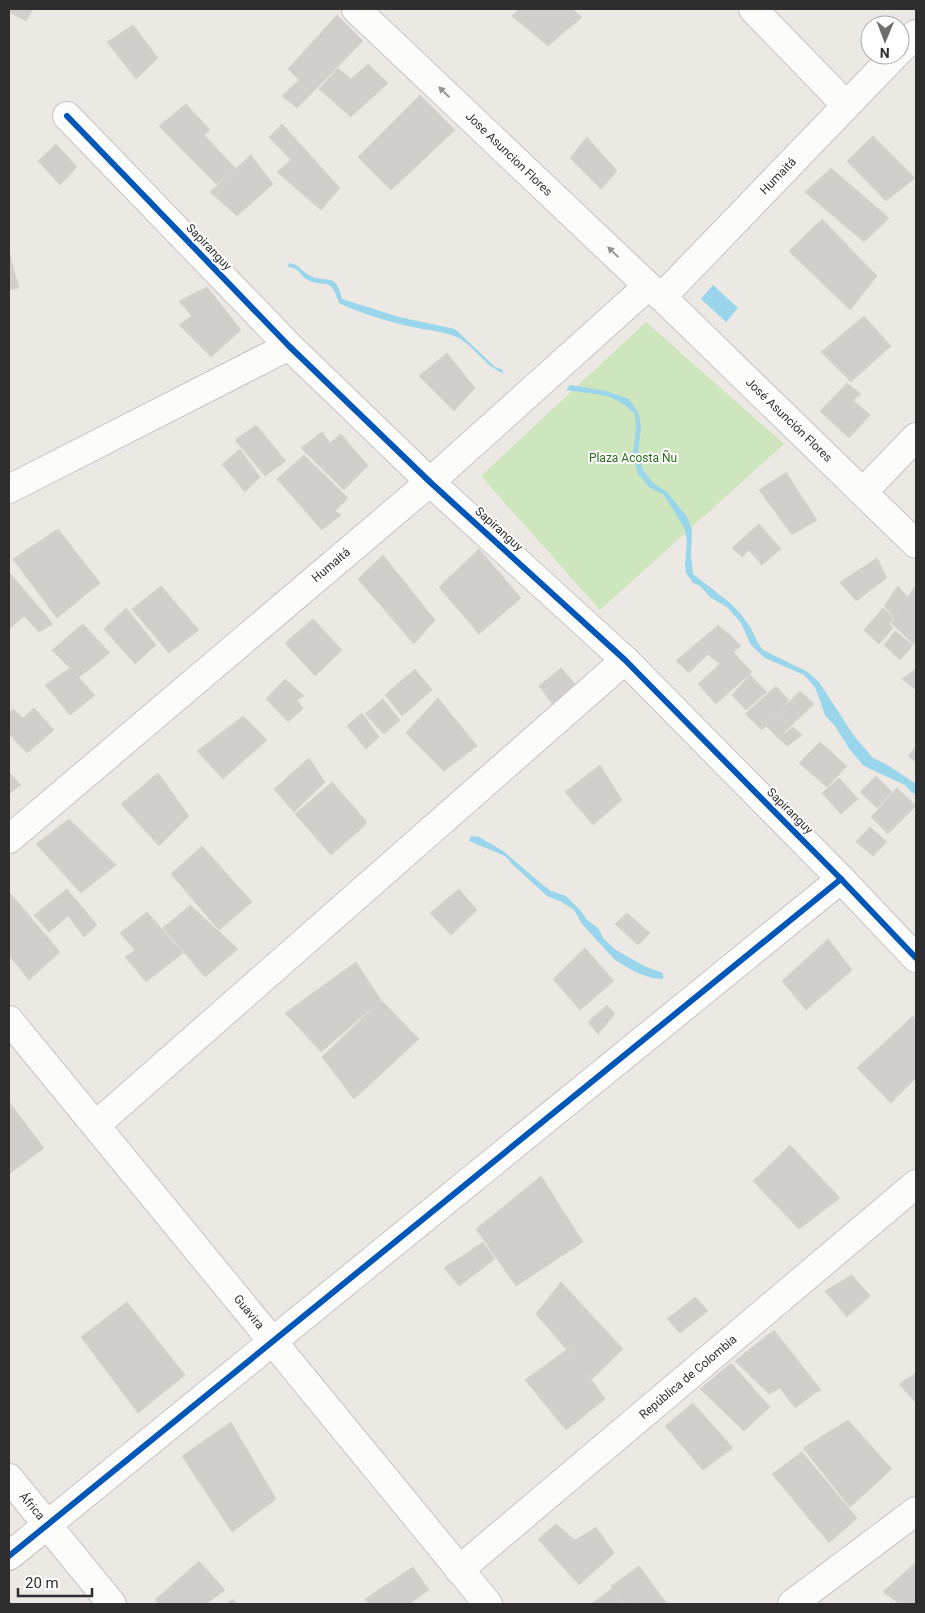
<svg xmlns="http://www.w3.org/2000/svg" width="925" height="1613" font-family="Roboto,sans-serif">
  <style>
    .green { fill: #cee6be }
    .water { fill: #99d6ec }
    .building { fill: #d1cecb; stroke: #d7d4d0 }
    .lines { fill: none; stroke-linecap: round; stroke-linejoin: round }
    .minor-casing { stroke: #c5c4c5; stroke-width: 30 }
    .minor { stroke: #fcfcfb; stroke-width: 28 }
    .cycleway-casing { stroke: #fff; stroke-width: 9 }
    .cycleway { stroke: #0057b8; stroke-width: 6 }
    .oneway { fill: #959594 }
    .labels { text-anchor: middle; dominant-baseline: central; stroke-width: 4; stroke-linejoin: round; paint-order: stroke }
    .street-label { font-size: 12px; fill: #2e2e2e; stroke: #fff }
    .park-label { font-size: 12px; fill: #2c6e1b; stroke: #fff }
  </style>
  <rect width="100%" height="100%" fill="#ece8e4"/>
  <!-- green -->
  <path class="green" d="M646,322L784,444L600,610L481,476Z"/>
  <!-- water -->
  <g class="water">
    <path d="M289,263C299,264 301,271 309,275C316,280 325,278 333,281C339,285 340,293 342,299L399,317L455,329L495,367L503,370V373C484,366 473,343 454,336C441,331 426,330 412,327C387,321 362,314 339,303C330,273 324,290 306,279C302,276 299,271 294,268L288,267Z"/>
    <path d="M713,285L738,308L726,322L701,299Z"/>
    <path d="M570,385L606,391L629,399L639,414L641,429L638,452L643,470L653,483L667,492L687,517L692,530L691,555L693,574L729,602L740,613L751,628L757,641L763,650L808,672L819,682L854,736L873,758L886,764L916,784V794L911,792L905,785L864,766L850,750L835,726L825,715L815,687L804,675L765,658L751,645L741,623L727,607L711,598L700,586L693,583L686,573L685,564L687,542L685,529L664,495L649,487L638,474L633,455L636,428L635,414C612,391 596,395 566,390Z"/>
    <path d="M471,836L479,837L503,851L543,885L551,891L566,896L581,911L586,919L598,928L604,939L616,950L644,966L663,973V979L652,978L635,972L615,960L582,924L574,910L560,901L547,896L512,864L505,856L469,841Z"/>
  </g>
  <!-- building -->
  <g class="building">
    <path d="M9,9H33L26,21L9,12Z"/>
    <path d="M519,9H572L582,17L548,46L512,16Z"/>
    <path d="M337,15L363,41L297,108L282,96L299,80L288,69Z"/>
    <path d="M133,25L158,58L136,79L107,42Z"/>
    <path d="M368,64L388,83L351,117L319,89L338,68L351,79Z"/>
    <path d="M420,95L455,130L391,190L358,157Z"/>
    <path d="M186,104L210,130L204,135L238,171L216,184L159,126Z"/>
    <path d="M282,124L340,188L321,210L277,172L291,160L269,137Z"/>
    <path d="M873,136L915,178L886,201L847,161Z"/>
    <path d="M587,137L617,171L601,189L570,158Z"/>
    <path d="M56,144L77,167L60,185L38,161Z"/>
    <path d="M251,155L273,184L237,216L210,192Z"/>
    <path d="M831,168L889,218L864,242L805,192Z"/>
    <path d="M822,219L877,276L850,310L789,251Z"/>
    <path d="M9,252L19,288L9,290Z"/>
    <path d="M207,287L241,330L211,357L179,325L192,316L179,301Z"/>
    <path d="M864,316L891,346L851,382L821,352Z"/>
    <path d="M447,353L475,388L454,411L419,376Z"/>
    <path d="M847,383L861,394L853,400L870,415L849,438L820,411Z"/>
    <path d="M256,425L286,461L265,476L235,440Z"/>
    <path d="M322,432L330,443L341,434L368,466L344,490L301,448Z"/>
    <path d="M240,449L260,477L245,492L222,464Z"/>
    <path d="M304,455L348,498L335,511L341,515L322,530L277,479Z"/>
    <path d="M786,472L817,520L792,535L759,490Z"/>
    <path d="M759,524L781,549L762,565L749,550L742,557L732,548Z"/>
    <path d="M58,529L100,583L57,618L13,559Z"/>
    <path d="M479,549L521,598L479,634L439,587Z"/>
    <path d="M383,555L435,620L414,644L358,579Z"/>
    <path d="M877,558L887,578L856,601L840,582Z"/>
    <path d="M9,572L53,624L39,632L24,616L9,629Z"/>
    <path d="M161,586L199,630L169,653L132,609Z"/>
    <path d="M898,586L910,600L895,617L884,606Z"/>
    <path d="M915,586L916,587V642L914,644L891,623Z"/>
    <path d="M126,608L156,645L135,664L104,629Z"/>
    <path d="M883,608L894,617L889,623L893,628L879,644L864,630Z"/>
    <path d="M313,619L342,650L315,676L285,643Z"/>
    <path d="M83,624L110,653L79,677L52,650Z"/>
    <path d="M718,625L728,634L689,673L676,661Z"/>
    <path d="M895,631L913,645L900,660L884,645Z"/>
    <path d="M728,633L741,646L720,664L707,654Z"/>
    <path d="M733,652L752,672L716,704L698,684Z"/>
    <path d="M70,668L95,695L70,715L45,685Z"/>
    <path d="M561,668L576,685L554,706L539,686Z"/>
    <path d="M415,669L432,690L402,716L385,695Z"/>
    <path d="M916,669V690L902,679Z"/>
    <path d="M750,675L767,692L746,710L732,695Z"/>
    <path d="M285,679L304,696L297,700L303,709L288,722L266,699Z"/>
    <path d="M776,686L789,700L762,730L745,714Z"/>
    <path d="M800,691L814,704L778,738L765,725Z"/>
    <path d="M438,698L477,746L444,771L406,733Z"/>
    <path d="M383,699L400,720L384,734L365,714Z"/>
    <path d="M34,708L54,730L27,753L9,734V713L13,709L23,718Z"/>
    <path d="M362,713L379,737L366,749L347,726Z"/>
    <path d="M243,716L267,740L223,779L197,751Z"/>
    <path d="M793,727L802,735L787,746L778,738Z"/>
    <path d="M820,742L847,766L827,787L799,763Z"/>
    <path d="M916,746V762L908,756Z"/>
    <path d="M309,758L325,782L294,812L274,789Z"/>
    <path d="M600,765L622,800L593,825L565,792Z"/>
    <path d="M9,772L21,785L9,794Z"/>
    <path d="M158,773L189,816L159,846L121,804Z"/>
    <path d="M876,776L892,792L877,808L860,792Z"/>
    <path d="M839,778L858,799L841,814L822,793Z"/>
    <path d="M332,782L367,822L361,829L331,855L295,814Z"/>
    <path d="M897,788L916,806L888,834L871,817Z"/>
    <path d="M69,819L116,865L81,893L36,844Z"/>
    <path d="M870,827L887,842L873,856L856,842Z"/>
    <path d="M202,846L252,902L219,930L171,874Z"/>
    <path d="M67,889L97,925L84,937L68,916L49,932L34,915Z"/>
    <path d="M459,889L477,910L451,935L430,913Z"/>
    <path d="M10,893L60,952L29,980L9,955V895Z"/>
    <path d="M190,905L238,949L205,977L163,928Z"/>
    <path d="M147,912L183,953L146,982L125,957L135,950L120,933Z"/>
    <path d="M627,913L650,933L638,945L615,924Z"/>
    <path d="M828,939L852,970L806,1010L782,981Z"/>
    <path d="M585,948L614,981L580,1010L553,979Z"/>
    <path d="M356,962L381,1000L321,1052L285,1013Z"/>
    <path d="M381,1000L419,1039L354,1099L322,1057Z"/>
    <path d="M607,1005L615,1014L598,1034L588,1022Z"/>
    <path d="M913,1016L916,1020V1078L891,1103L857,1068Z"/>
    <path d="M9,1102L44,1148L9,1174Z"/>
    <path d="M790,1145L840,1198L799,1229L753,1181Z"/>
    <path d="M541,1176L583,1242L516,1286L476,1229Z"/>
    <path d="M483,1242L495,1259L459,1286L444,1268Z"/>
    <path d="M852,1275L870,1296L847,1317L825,1291Z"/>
    <path d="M561,1282L623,1349L592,1379L536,1314Z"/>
    <path d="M695,1297L708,1311L680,1333L667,1319Z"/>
    <path d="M127,1302L185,1375L138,1413L81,1337Z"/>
    <path d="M774,1330L821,1390L815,1393L795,1408L780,1388L769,1394L735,1361Z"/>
    <path d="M569,1348L605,1399L566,1430L525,1380Z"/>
    <path d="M731,1363L770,1407L744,1431L700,1389Z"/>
    <path d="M916,1373V1403L899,1384Z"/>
    <path d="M693,1403L733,1448L703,1470L665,1426Z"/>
    <path d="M848,1420L892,1469L850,1507L803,1448Z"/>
    <path d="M231,1422L276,1499L232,1532L182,1456Z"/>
    <path d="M802,1452L857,1518L829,1543L772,1474Z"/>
    <path d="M556,1524L575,1540L596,1527L614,1553L579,1585L538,1539Z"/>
    <path d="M199,1561L225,1590L206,1604H158L155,1600Z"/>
    <path d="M916,1562V1604H900L883,1592Z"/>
    <path d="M639,1566L667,1604H640L638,1602L635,1604H624L611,1586Z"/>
    <path d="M413,1567L429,1590L409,1604H369L365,1599Z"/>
    <path d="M613,1588L623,1604H591Z"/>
    <path d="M233,1599L237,1604H226Z"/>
  </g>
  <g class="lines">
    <defs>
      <g id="minor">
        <path d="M356,9L648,286L662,297L916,544"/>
        <path d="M753,9L846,105"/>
        <path d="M900,50L916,34"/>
        <path d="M67,116L289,346L430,482L625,660L841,879L916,958"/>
        <path d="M662,297L895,55"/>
        <path d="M9,489L289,346"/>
        <path d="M863,492L916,437"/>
        <path d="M9,839L430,482L648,286"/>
        <path d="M9,1020L488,1604"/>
        <path d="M96,1125L625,660"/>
        <path d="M9,1478L112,1604"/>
        <path d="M9,1556L841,879"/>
        <path d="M459,1570L916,1184"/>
        <path d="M792,1604L916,1511"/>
      </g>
    </defs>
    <!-- minor casing -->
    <use href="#minor" class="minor-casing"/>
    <!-- minor -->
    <use href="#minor" class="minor"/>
    <defs>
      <g id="cycleway">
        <path d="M67,116L289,346L430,482L625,660L841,879L916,958"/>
        <path d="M9,1556L841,879"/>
      </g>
    </defs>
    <!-- cycleway casing -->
    <use href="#cycleway" class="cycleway-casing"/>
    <!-- cycleway -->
    <use href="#cycleway" class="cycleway"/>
  </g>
  <!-- one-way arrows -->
  <defs><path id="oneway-solid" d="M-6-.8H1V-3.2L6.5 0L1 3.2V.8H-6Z" transform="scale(1.25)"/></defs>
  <g class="oneway">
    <use href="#oneway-solid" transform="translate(444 92) rotate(-136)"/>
    <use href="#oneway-solid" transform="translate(613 252) rotate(-136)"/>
  </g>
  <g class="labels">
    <!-- street labels -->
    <g class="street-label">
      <text transform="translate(509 154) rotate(44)">Jose Asuncion Flores</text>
      <text transform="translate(778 176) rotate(-46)">Humaitá</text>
      <text transform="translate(209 247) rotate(46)">Sapiranguy</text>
      <text transform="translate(789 420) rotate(44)">José Asunción Flores</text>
      <text transform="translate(499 529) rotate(42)">Sapiranguy</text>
      <text transform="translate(331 565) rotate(-40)">Humaitá</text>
      <text transform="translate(790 811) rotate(45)">Sapiranguy</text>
      <text transform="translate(249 1312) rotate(51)">Guavira</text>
      <text transform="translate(688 1377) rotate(-40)">República de Colombia</text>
      <text transform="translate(32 1506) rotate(50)">África</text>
    </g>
    <!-- park labels -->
    <g class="park-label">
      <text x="633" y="458">Plaza Acosta Ñu</text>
    </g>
  </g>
  <!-- border -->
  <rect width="925" height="1613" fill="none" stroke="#2e2e2e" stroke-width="20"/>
  <!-- north arrow -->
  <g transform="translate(885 40) rotate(181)"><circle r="24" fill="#ffffff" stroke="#ababab"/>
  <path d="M0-4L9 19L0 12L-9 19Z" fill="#706f6e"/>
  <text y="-8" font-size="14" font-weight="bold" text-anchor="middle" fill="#2e2e2e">N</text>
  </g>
  <!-- scale -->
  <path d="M18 1588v8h74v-8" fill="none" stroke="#2e2e2e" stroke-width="2.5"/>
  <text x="25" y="1588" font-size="15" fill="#2e2e2e" stroke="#ffffff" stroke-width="4" paint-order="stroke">20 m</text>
</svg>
